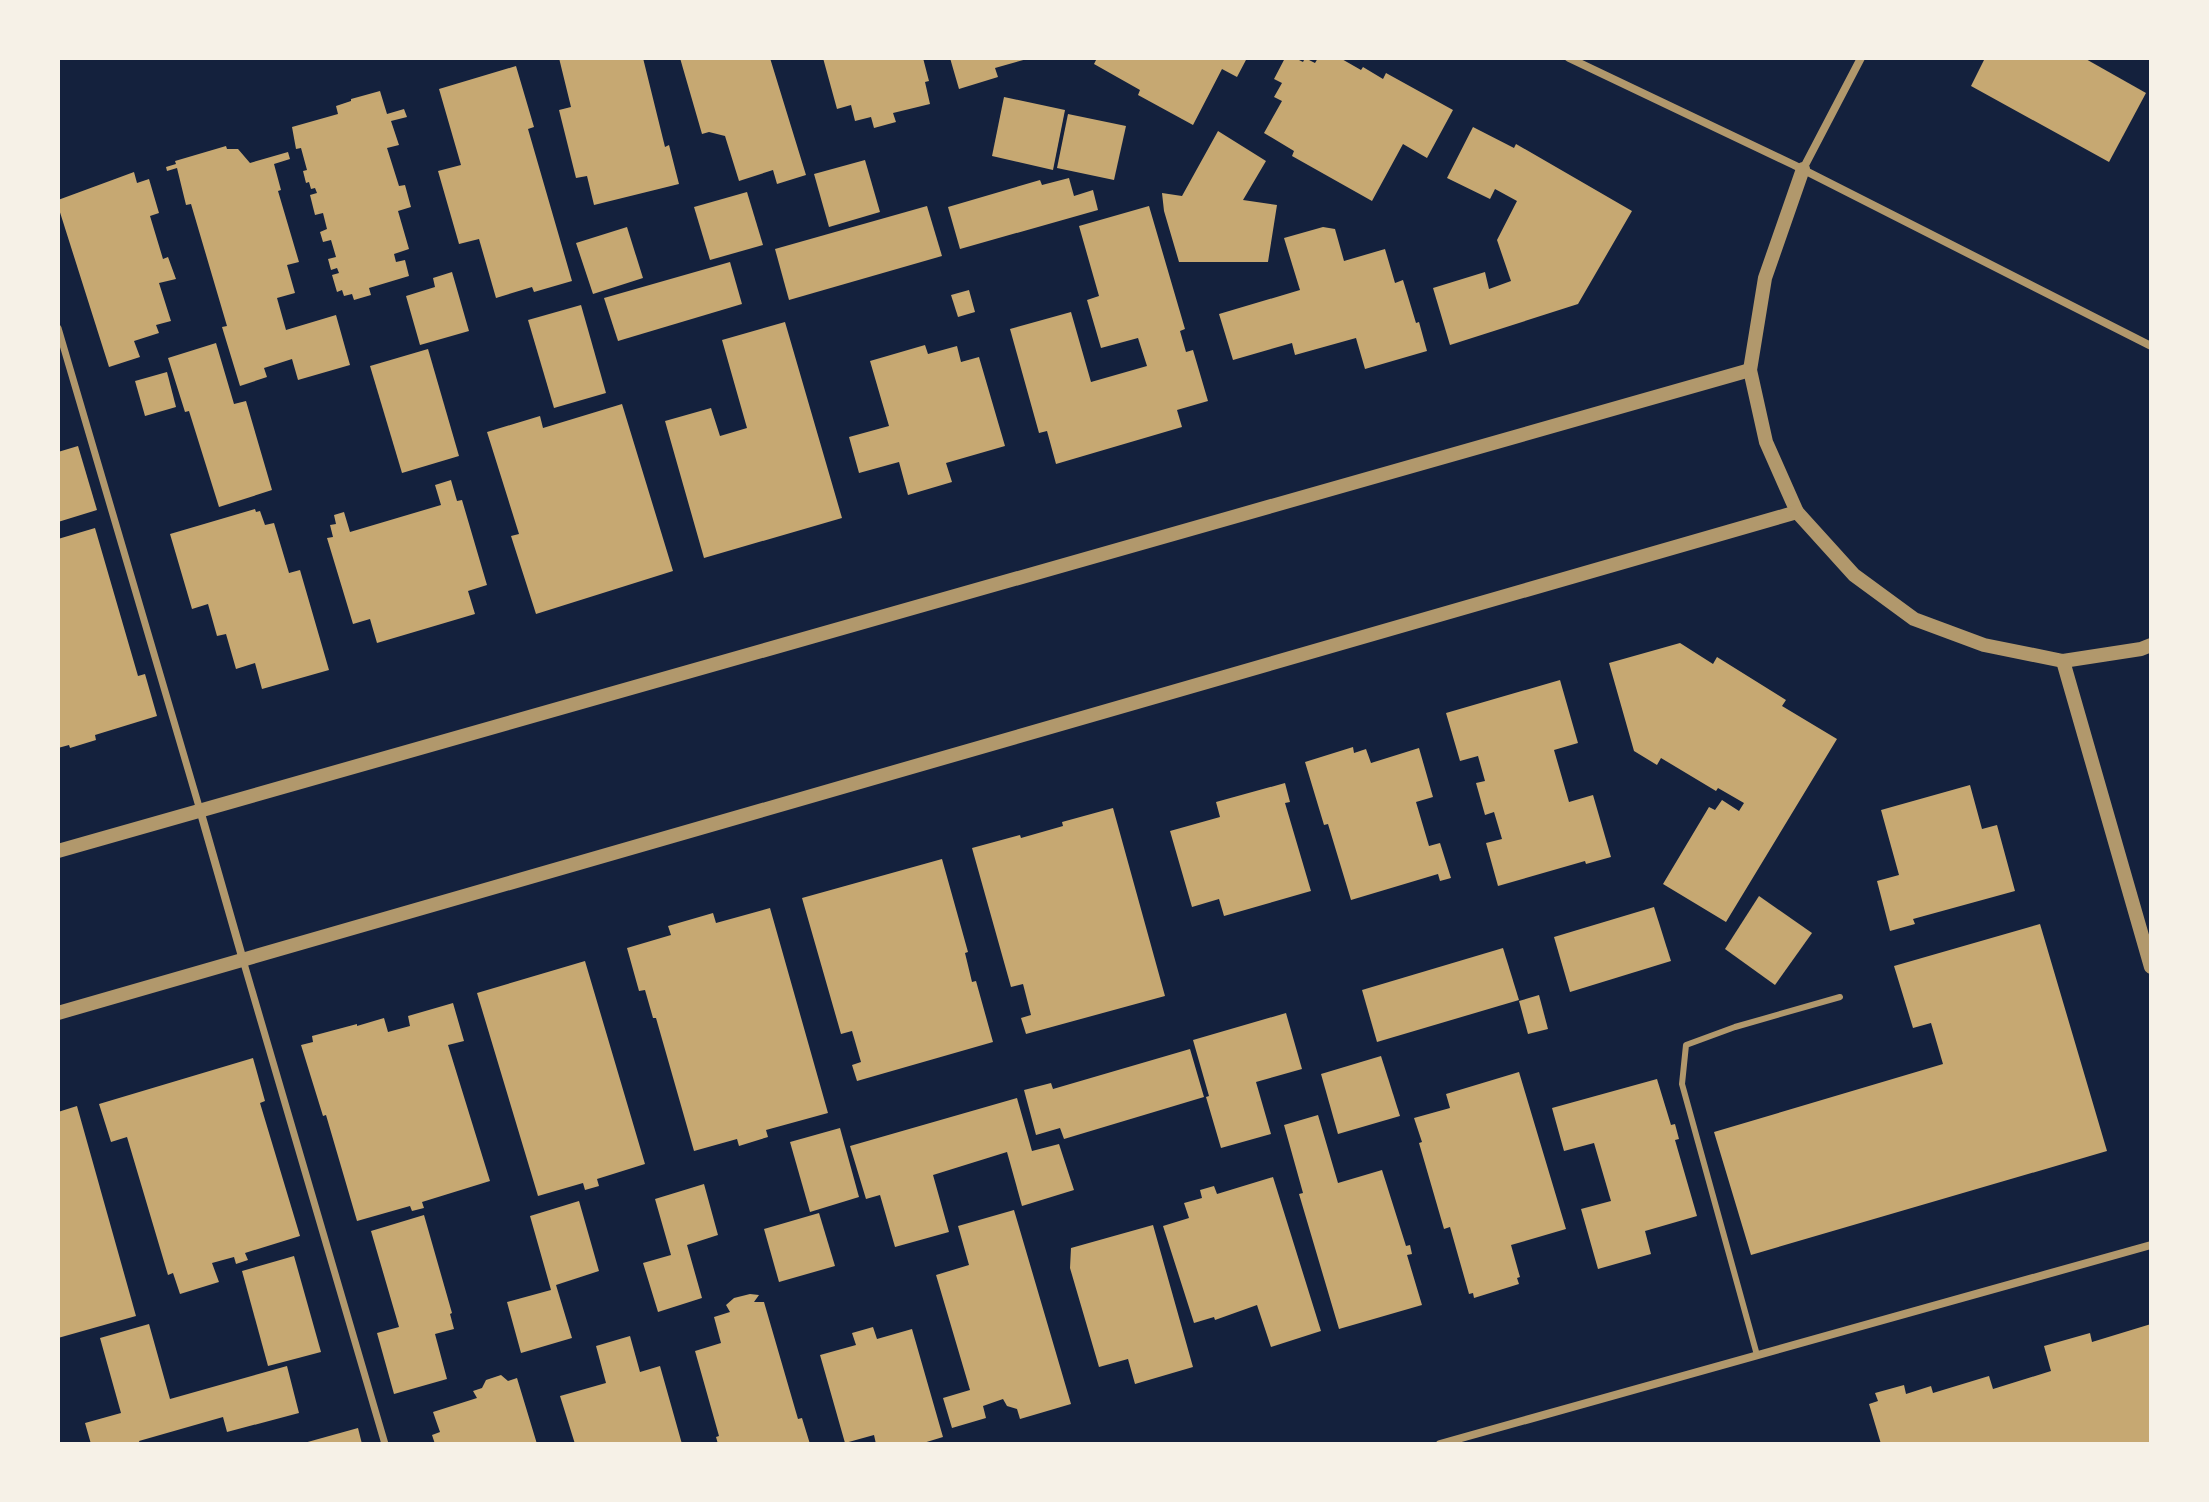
<svg xmlns="http://www.w3.org/2000/svg" width="2209" height="1502" font-family="Ubuntu,sans-serif">
  <style>
    .building { fill: #c6a872 }
    .lines { fill: none; stroke-linecap: round; stroke-linejoin: round }
    .service { stroke: #b1986c; stroke-width: 6 }
    .pedestrian { stroke: #b1986c; stroke-width: 7 }
    .minor { stroke: #b1986c; stroke-width: 8 }
    .tertiary { stroke: #b1986c; stroke-width: 14 }
  </style>
  <rect width="100%" height="100%" fill="#14213d"/>
  <!-- building -->
  <g class="building">
    <path d="M559,58H643L665,147L669,145L679,184L594,205L587,176L576,178L559,110L571,107Z"/>
    <path d="M680,58H770L806,175L777,184L773,170L739,181L725,136L709,132L702,134Z"/>
    <path d="M823,58H923L929,81L925,82L930,104L893,113L896,122L874,128L871,117L855,121L851,105L837,109Z"/>
    <path d="M950,58H1027V59L995,68L998,77L959,89Z"/>
    <path d="M1097,58H1247L1237,77L1222,69L1193,125L1138,95L1140,90L1094,64Z"/>
    <path d="M1285,58H1295L1303,62L1305,58L1315,63L1318,58H1340L1361,70L1363,67L1383,79L1386,73L1453,110L1427,158L1403,144L1372,201L1292,156L1294,151L1264,133L1282,101L1274,97L1282,83L1274,79Z"/>
    <path d="M1985,58H2084L2146,93L2109,162L1971,86Z"/>
    <path d="M516,66L534,127L528,129L572,281L534,292L532,287L496,298L479,239L459,244L438,171L461,165L439,89Z"/>
    <path d="M380,91L387,114L404,109L407,117L391,121L399,145L387,148L399,186L405,185L411,207L398,211L409,249L394,254L396,262L405,260L409,276L369,288L371,295L354,300L352,294L344,296L342,290L337,292L332,275L339,273L337,268L331,270L328,259L336,257L331,240L323,242L320,232L327,229L323,213L315,215L310,195L317,193L315,188L311,189L309,182L306,183L303,171L307,170L301,148L296,149L292,127L338,114L336,106L351,101V99Z"/>
    <path d="M1004,97L1065,110L1053,170L992,156Z"/>
    <path d="M1068,114L1126,126L1114,180L1057,168Z"/>
    <path d="M1473,127L1514,148L1516,144L1632,211L1578,304L1450,345L1433,288L1485,272L1489,289L1511,281L1497,240L1517,201L1495,189L1490,199L1447,178Z"/>
    <path d="M1218,131L1266,161L1243,200L1277,205L1268,262H1179L1164,211L1162,193L1182,196Z"/>
    <path d="M226,146L227,149H238L250,163L288,152L290,159L274,164L281,190L278,191L299,262L287,265L295,293L277,298L286,330L336,315L350,365L298,380L292,359L264,368L267,377L240,386L222,327L227,326L191,204L186,205L177,168L167,171L166,167L176,164L175,161Z"/>
    <path d="M865,160L880,212L829,227L814,174Z"/>
    <path d="M134,172L137,183L149,179L159,213L150,216L163,259L168,257L176,279L159,283L171,321L156,325L159,333L134,341L140,357L109,367L58,206V200Z"/>
    <path d="M1069,178L1074,196L1093,190L1098,210L960,249L948,207L1040,180L1042,185Z"/>
    <path d="M747,192L763,245L710,260L694,207Z"/>
    <path d="M927,206L942,256L789,300L775,249Z"/>
    <path d="M1149,206L1185,329L1180,331L1186,352L1193,350L1208,401L1177,410L1182,427L1056,464L1047,431L1039,433L1010,329L1071,312L1091,382L1147,366L1138,338L1101,348L1087,300L1099,296L1079,226Z"/>
    <path d="M627,227L643,278L593,294L576,243Z"/>
    <path d="M1323,227L1335,229L1344,261L1385,249L1395,283L1403,280L1416,323L1419,322L1427,351L1365,369L1356,338L1295,355L1292,343L1233,360L1219,314L1300,290L1284,238Z"/>
    <path d="M730,262L742,304L618,341L604,298Z"/>
    <path d="M452,272L469,331L420,345L406,296L435,287L433,278Z"/>
    <path d="M969,290L975,312L958,317L951,295Z"/>
    <path d="M581,305L606,393L554,408L528,320Z"/>
    <path d="M785,322L842,518L704,558L665,421L711,408L720,436L747,428L722,340Z"/>
    <path d="M216,343L234,404L246,401L272,490L219,507L189,411L185,412L168,358Z"/>
    <path d="M925,345L928,354L957,346L961,362L979,357L1005,446L946,463L952,482L908,495L899,462L859,473L849,437L889,426L870,361Z"/>
    <path d="M428,349L459,456L402,473L370,366Z"/>
    <path d="M167,372L176,407L145,416L135,381Z"/>
    <path d="M622,404L673,571L536,614L511,536L519,534L487,432L540,416L543,428Z"/>
    <path d="M78,446L97,510L58,522V452Z"/>
    <path d="M451,480L457,501L462,500L487,585L468,591L475,614L377,643L370,619L353,624L327,538L333,537L330,525L336,524L334,515L344,512L350,532L441,505L435,485Z"/>
    <path d="M255,509L256,512L260,511L265,525L274,523L289,573L300,570L329,670L262,689L255,663L236,669L226,634L217,636L208,604L192,609L170,534Z"/>
    <path d="M95,528L138,676L145,674L157,716L95,735L96,740L70,748L69,745L58,748V539Z"/>
    <path d="M1680,643L1713,664L1717,657L1786,700L1782,706L1837,739L1726,922L1663,884L1709,807L1715,810L1722,800L1739,811L1744,803L1718,788L1716,791L1661,758L1657,765L1634,751L1609,663Z"/>
    <path d="M1560,680L1578,743L1554,750L1569,802L1593,795L1611,857L1586,864L1585,861L1498,886L1486,843L1502,839L1494,812L1485,815L1476,783L1485,781L1478,756L1460,761L1446,713Z"/>
    <path d="M1353,747L1354,753L1366,749L1371,763L1419,748L1433,797L1416,802L1429,846L1440,843L1451,878L1440,881L1438,874L1351,900L1328,824L1324,825L1305,762Z"/>
    <path d="M1285,783L1290,802L1285,803L1311,891L1224,916L1219,899L1192,907L1170,831L1220,817L1216,802Z"/>
    <path d="M1970,785L1982,829L1997,825L2015,891L1913,919L1915,924L1890,931L1877,881L1899,875L1881,810Z"/>
    <path d="M1113,808L1165,996L1026,1034L1021,1018L1031,1015L1023,984L1011,987L972,848L1020,835L1021,838L1063,826L1062,822Z"/>
    <path d="M942,859L968,952L965,953L972,982L976,981L993,1042L857,1081L852,1065L861,1062L852,1031L841,1034L802,898Z"/>
    <path d="M1759,896L1812,933L1775,985L1725,949Z"/>
    <path d="M1654,907L1671,961L1570,992L1554,937Z"/>
    <path d="M770,908L828,1113L766,1130L768,1137L739,1146L737,1139L694,1151L656,1018H653L645,990L639,991L627,948L671,935L668,926L713,913L716,923Z"/>
    <path d="M2040,924L2107,1151L1751,1255L1714,1132L1943,1064L1931,1023L1913,1028L1894,966Z"/>
    <path d="M1503,948L1519,1000L1377,1042L1362,990Z"/>
    <path d="M585,961L645,1164L597,1179L599,1186L585,1190L583,1183L538,1196L477,993Z"/>
    <path d="M1539,995L1548,1029L1528,1034L1519,1001Z"/>
    <path d="M453,1003L464,1041L448,1045L490,1181L422,1202L424,1208L412,1211L410,1206L357,1221L326,1115L323,1116L301,1045L313,1042L312,1036L357,1024V1026L384,1018L388,1032L410,1026L408,1016Z"/>
    <path d="M1286,1013L1302,1069L1256,1082L1271,1134L1221,1148L1206,1097L1209,1096L1193,1040Z"/>
    <path d="M1190,1049L1204,1097L1064,1139L1060,1128L1036,1135L1024,1090L1051,1083L1053,1089Z"/>
    <path d="M1381,1056L1400,1116L1338,1134L1321,1074Z"/>
    <path d="M253,1058L265,1101L260,1103L300,1236L245,1253L248,1260L236,1264L234,1257L212,1263L219,1282L180,1294L173,1273L168,1275L127,1137L111,1142L99,1104Z"/>
    <path d="M1519,1072L1566,1229L1511,1245L1520,1277L1517,1278L1519,1284L1474,1298L1473,1293L1469,1294L1450,1227L1444,1229L1419,1143L1422,1142L1414,1118L1450,1108L1446,1094Z"/>
    <path d="M1657,1079L1671,1125L1675,1124L1679,1139L1675,1140L1697,1216L1645,1231L1651,1254L1598,1269L1581,1209L1611,1201L1594,1143L1564,1151L1552,1108Z"/>
    <path d="M1017,1098L1032,1151L1059,1144L1074,1190L1022,1206L1007,1152L933,1175L949,1232L895,1247L880,1195L866,1199L850,1146Z"/>
    <path d="M77,1106L136,1316L58,1338V1112Z"/>
    <path d="M1318,1115L1338,1183L1382,1170L1406,1246L1410,1245L1412,1254L1407,1255L1422,1305L1339,1329L1299,1194L1303,1193L1284,1125Z"/>
    <path d="M840,1128L859,1197L810,1212L790,1142Z"/>
    <path d="M1273,1177L1321,1331L1271,1347L1257,1305L1215,1320L1214,1317L1194,1323L1163,1226L1189,1218L1184,1203L1202,1198L1200,1190L1214,1186L1217,1194Z"/>
    <path d="M704,1184L718,1235L687,1245L702,1298L658,1312L643,1263L671,1255L655,1199Z"/>
    <path d="M579,1201L599,1271L556,1285L572,1338L521,1353L507,1302L551,1290L530,1216Z"/>
    <path d="M1014,1210L1071,1404L1020,1419L1017,1409L1007,1406L1003,1399L983,1406L986,1418L952,1428L943,1398L970,1390L936,1275L969,1265L958,1226Z"/>
    <path d="M819,1213L835,1266L779,1282L764,1229Z"/>
    <path d="M424,1215L452,1313L450,1314L454,1329L435,1334L447,1379L394,1394L377,1333L399,1327L371,1231Z"/>
    <path d="M1153,1225L1193,1367L1135,1384L1128,1359L1099,1367L1070,1268L1071,1248Z"/>
    <path d="M294,1256L321,1352L268,1366L242,1271Z"/>
    <path d="M750,1294L759,1295L754,1302H764L798,1419L802,1418L810,1444H718L716,1437L719,1436L695,1351L721,1343L714,1317L730,1312L726,1305L734,1298Z"/>
    <path d="M149,1324L170,1399L287,1366L299,1413L227,1432L223,1417L139,1441L140,1444H91L85,1423L121,1413L100,1338Z"/>
    <path d="M2151,1324V1444H1881L1869,1404L1878,1401L1875,1393L1904,1385L1906,1394L1931,1386L1933,1393L1989,1376L1993,1389L2051,1371L2044,1346L2090,1333L2092,1342Z"/>
    <path d="M873,1327L877,1339L912,1329L943,1437L920,1444H876L874,1435L845,1443L820,1355L856,1345L852,1333Z"/>
    <path d="M630,1336L640,1372L660,1366L682,1444H575L560,1396L606,1383L596,1346Z"/>
    <path d="M501,1375L508,1381L517,1378L537,1444H435L432,1435L440,1432L433,1412L477,1398L473,1391L482,1388L486,1380Z"/>
    <path d="M358,1428L362,1444H304V1443Z"/>
  </g>
  <g class="lines">
    <!-- service -->
    <path class="service" d="M1757,1355L1682,1084L1686,1045L1735,1027L1840,997"/>
    <!-- pedestrian -->
    <g class="pedestrian">
      <path d="M58,328L200,810"/>
      <path d="M243,960L385,1444"/>
    </g>
    <!-- minor -->
    <g class="minor">
      <path d="M1569,58L1794,165L2151,346"/>
      <path d="M1803,169L1861,58"/>
      <path d="M200,810L243,960"/>
      <path d="M1440,1444L2151,1245"/>
    </g>
    <!-- tertiary -->
    <g class="tertiary">
      <path d="M1803,169L1765,278L1750,370L1766,442L1797,512L1854,575L1914,619L1984,645L2063,661L2141,649L2151,645"/>
      <path d="M2063,661L2151,967"/>
      <path d="M58,851L1750,370"/>
      <path d="M58,1013L1797,512"/>
    </g>
  </g>
  <!-- border -->
  <rect width="2209" height="1502" fill="none" stroke="#f6f1e7" stroke-width="120"/>
</svg>
